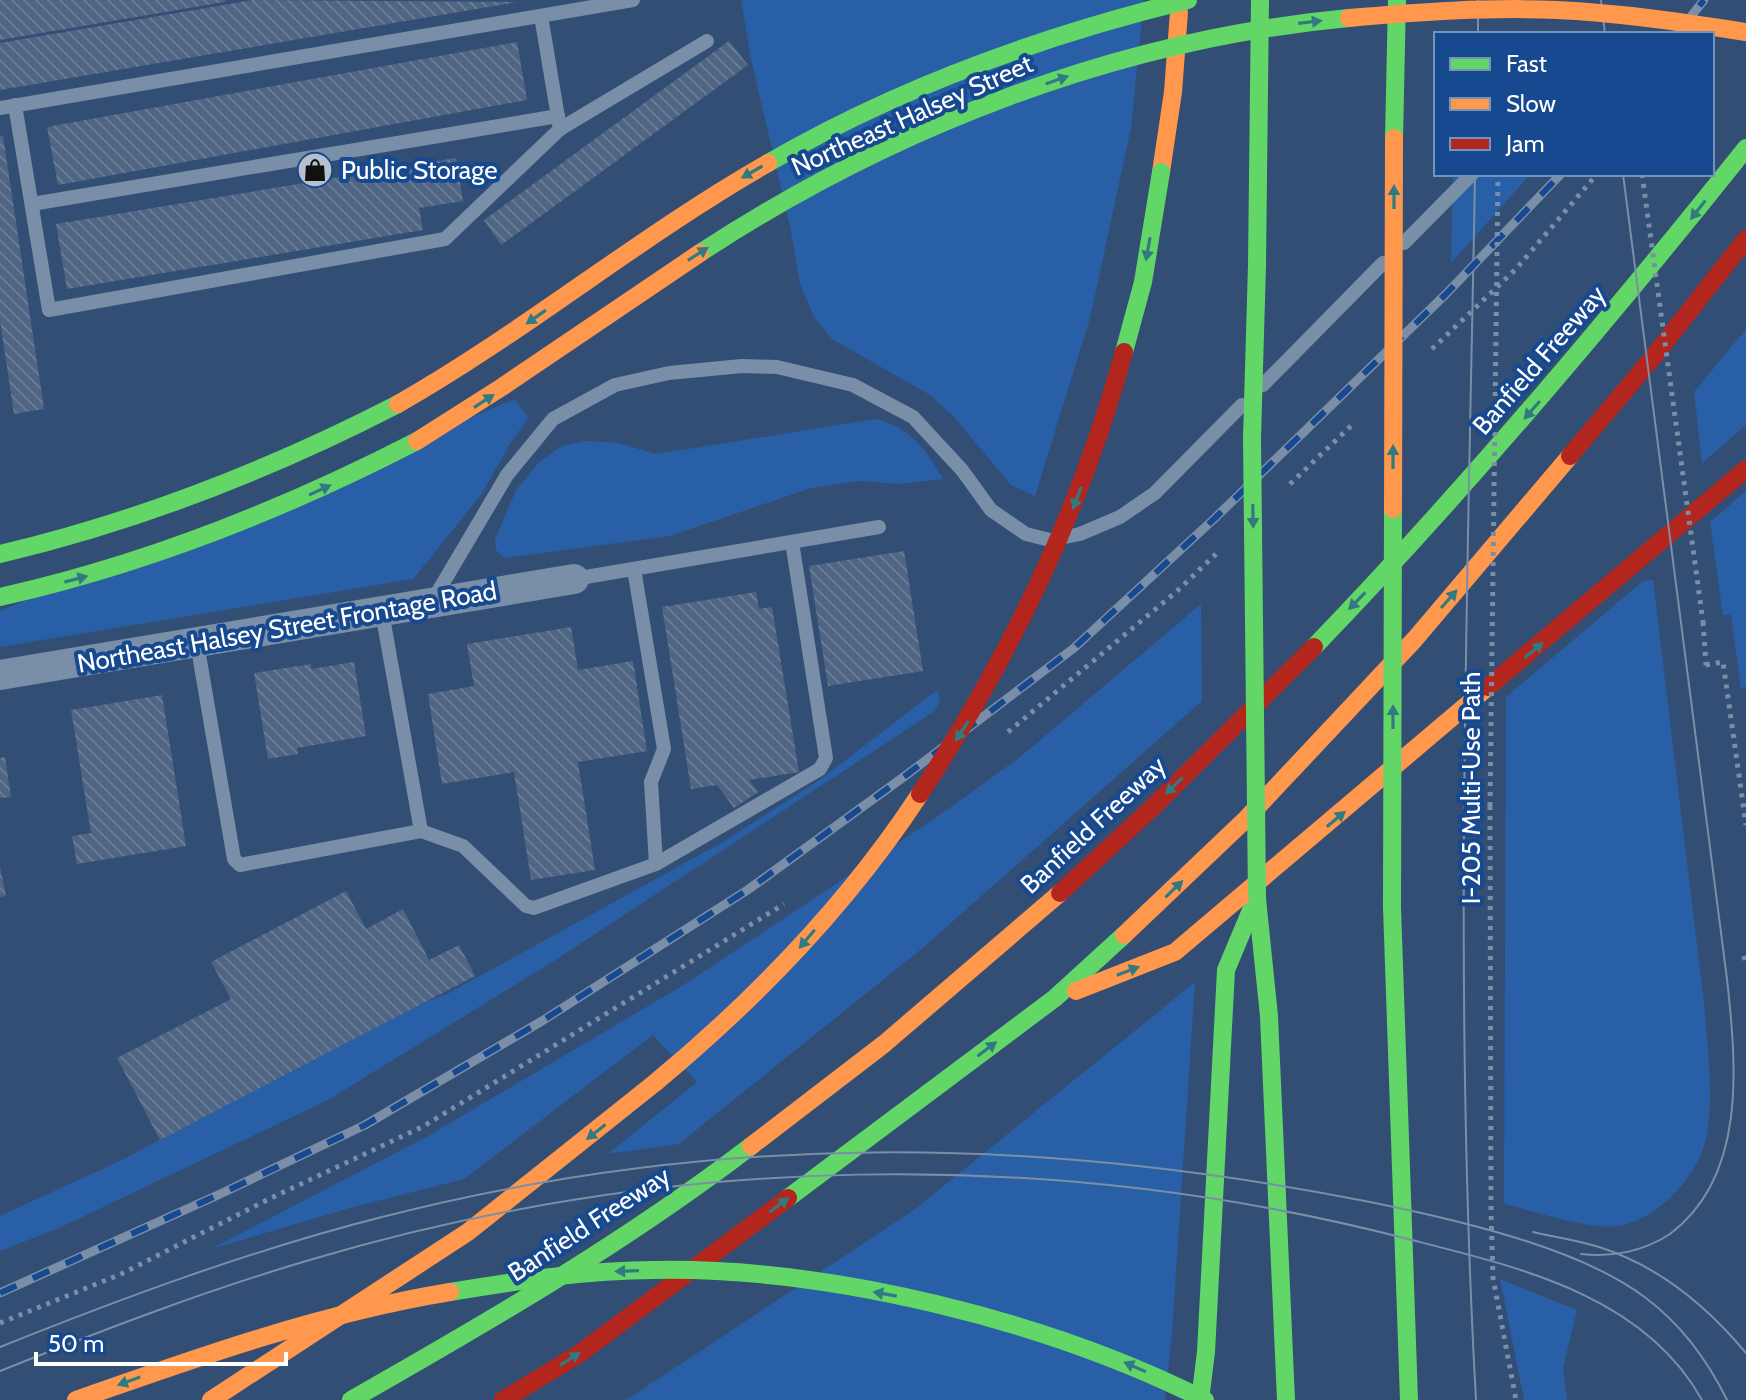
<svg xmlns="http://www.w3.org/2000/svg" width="1746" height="1400" font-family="Cabin,sans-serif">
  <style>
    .green { fill: #295fa6 }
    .building { fill: url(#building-back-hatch) }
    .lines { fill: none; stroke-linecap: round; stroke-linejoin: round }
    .path { stroke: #798ea7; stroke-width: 5; stroke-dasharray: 4 6; stroke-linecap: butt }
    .lane { stroke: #798ea7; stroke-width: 14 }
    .street { stroke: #798ea7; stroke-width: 30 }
    .fast { stroke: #63d668; stroke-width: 18 }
    .slow { stroke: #ff974d; stroke-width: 18 }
    .jam { stroke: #b3261e; stroke-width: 18 }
    .tram { stroke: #7b8ea7; stroke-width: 2 }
    .rail-casing { stroke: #7b8ea7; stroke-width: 9 }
    .rail { stroke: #164990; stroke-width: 6; stroke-dasharray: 18; stroke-linecap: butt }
    .path-bridge { stroke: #798ea7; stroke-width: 5; stroke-dasharray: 4 6; stroke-linecap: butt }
    .fast-bridge { stroke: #63d668; stroke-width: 18 }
    .slow-bridge { stroke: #ff974d; stroke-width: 18 }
    .jam-bridge { stroke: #b3261e; stroke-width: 18 }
    .oneway { fill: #317a82 }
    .labels { text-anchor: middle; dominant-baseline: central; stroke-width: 8; stroke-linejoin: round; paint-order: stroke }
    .street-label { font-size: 26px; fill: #fff; stroke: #164990 }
    .poi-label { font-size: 26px; fill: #fff; stroke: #164990; text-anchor: start }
  </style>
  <defs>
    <pattern id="building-back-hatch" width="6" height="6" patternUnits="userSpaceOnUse" patternTransform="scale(2)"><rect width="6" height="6" fill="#4f6583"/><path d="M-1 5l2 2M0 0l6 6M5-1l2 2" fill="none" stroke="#697c96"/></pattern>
  </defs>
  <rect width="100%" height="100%" fill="#324e74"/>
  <!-- green -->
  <g class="green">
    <path d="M741,0H1144L1131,128L1090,318L1035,496L1011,485L954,417L930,395L832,339L814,317L800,284L790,226L751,59Z"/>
    <path d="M1453,174H1531L1451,263Z"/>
    <path d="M1746,329V425L1702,463L1694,392Z"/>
    <path d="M515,399L528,418L510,444L481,495L413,579L0,647V611Z"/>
    <path d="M876,419C911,428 926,449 943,479L899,484L859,481L811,488L670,536L504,558L496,550L495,539L516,490L539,462L562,446L585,441L618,443L656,454Z"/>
    <path d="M1746,491V686L1741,690L1731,615H1723L1710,522Z"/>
    <path d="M1653,580L1704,1003C1707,1045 1714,1091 1707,1133C1701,1173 1660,1219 1619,1226C1589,1230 1534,1211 1504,1204L1506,697L1643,581Z"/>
    <path d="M1201,604L1202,701L925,946L679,1144L608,1154L697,1082L653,1035L464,1179L350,1208L211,1249L428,1136L682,986L934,819L1019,758Z"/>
    <path d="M937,690L940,700L935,711L554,961L328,1100L59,1228L0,1251V1216L122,1160L395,1013L447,994L723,842L821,779Z"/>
    <path d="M1195,982L1172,1333L1165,1400H626L914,1210Z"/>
    <path d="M1500,1279L1577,1310L1563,1368L1567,1400H1524Z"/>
  </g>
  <!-- building -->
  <g class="building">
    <path d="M0,0H225V2L0,40Z"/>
    <path d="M253,0L517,2L0,90V43Z"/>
    <path d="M729,41L748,65L501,245L484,220Z"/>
    <path d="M517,42L527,100L58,185L47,127Z"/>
    <path d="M0,136H3L44,409L14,414L0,321Z"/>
    <path d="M456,158L463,201L419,208L423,230L67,289L56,224Z"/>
    <path d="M904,551L923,671L828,686L809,566Z"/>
    <path d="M756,592L759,609L772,607L799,772L749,780L758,792L734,808L717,785L691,789L662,607Z"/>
    <path d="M571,627L578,670L633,661L647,751L578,762L595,870L531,880L514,772L442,784L428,694L474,686L467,644Z"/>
    <path d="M354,662L366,736L297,748L298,754L268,759L254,673L311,664V669Z"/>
    <path d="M162,695L186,846L77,864L72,836L91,833L71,710Z"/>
    <path d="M5,757L11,797L0,798V758Z"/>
    <path d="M0,867L6,896L0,897Z"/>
    <path d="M346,891L366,929L403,909L429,960L459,945L475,976L160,1140L117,1058L231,999L211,962Z"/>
  </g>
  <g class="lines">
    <!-- path -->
    <g class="path">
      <path d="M1432,349L1516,269L1597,174"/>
      <path d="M1290,484L1355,422"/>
      <path d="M1703,622L1706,665L1704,670"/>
      <path d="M1706,665L1723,662L1746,825"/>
      <path d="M1008,732L1176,592L1216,554"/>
      <path d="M1490,806L1491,1211L1493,1278L1516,1400"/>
      <path d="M1744,956L1746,965"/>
      <path d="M0,1323L121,1274L267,1200L424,1126L784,904"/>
    </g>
    <!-- lane -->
    <g class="lane">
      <path d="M541,16L560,129L707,41"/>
      <path d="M15,105L49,310L445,239L560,129"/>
      <path d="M0,108L633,0"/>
      <path d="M32,204L558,116"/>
      <path d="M1404,243L1472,174"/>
      <path d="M1263,385L1383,263"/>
      <path d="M574,579L879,527"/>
      <path d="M433,600L507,475L553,419L615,385L669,373L742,366L777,367L853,385L913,417L962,470L991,510L1026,534L1050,540L1080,534L1120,517L1155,493L1242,405"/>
      <path d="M197,643L234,859L240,865L421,831L382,612"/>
      <path d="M421,831L463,846L526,906L534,908L656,864L651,782L664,749L634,569"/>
      <path d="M656,864L820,769L826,758L792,542"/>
    </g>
    <!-- street -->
    <path class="street" d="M0,675L574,579"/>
    <!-- fast -->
    <g class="fast">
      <path d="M1394,138L1397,0"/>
      <path d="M1257,265L1260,0"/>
      <path d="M0,554C140,521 270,470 398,404"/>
      <path d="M0,597C147,564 283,510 417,441"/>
      <path d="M1314,647C1467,488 1608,321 1746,148"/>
      <path d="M1257,899L1269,1016L1286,1400"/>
      <path d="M1392,907L1409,1400"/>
      <path d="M788,1198L1055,998L1124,935"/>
      <path d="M351,1400C488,1322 626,1242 751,1146"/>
      <path d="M1200,1400L1206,1352L1226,970L1257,896"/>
    </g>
    <!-- slow -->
    <g class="slow">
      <path d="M1161,172L1173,92L1179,12"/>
      <path d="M1124,935L1246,819L1415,639L1570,456"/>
      <path d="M1076,991L1175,952L1488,687"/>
      <path d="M751,1146L884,1044L1060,893"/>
      <path d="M211,1400L468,1232L656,1082"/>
    </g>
    <!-- jam -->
    <g class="jam">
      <path d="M1570,456L1654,356L1746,239"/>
      <path d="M1488,687L1746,469"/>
      <path d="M1060,893L1151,809L1314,647"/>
      <path d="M503,1400L579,1354L788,1198"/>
    </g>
    <!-- tram -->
    <g class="tram">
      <path d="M1601,0L1605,34"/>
      <path d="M1478,34V0"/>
      <path d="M1475,174C1468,583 1453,992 1476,1400"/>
      <path d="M1533,1232C1554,1237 1577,1240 1599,1247C1659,1266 1706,1305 1746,1353"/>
      <path d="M1581,1254C1612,1258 1644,1251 1670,1234C1746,1177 1737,1069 1727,979L1623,174"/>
      <path d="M0,1347C125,1297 252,1250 382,1217C714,1132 1031,1135 1365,1201C1420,1212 1473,1224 1526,1241C1620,1271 1682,1308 1727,1400"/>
      <path d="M0,1371C103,1330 207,1290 313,1259C668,1154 1045,1146 1404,1238C1513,1266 1643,1293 1702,1400"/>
    </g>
    <defs>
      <g id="rail">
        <path d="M1677,34L1704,0"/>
        <path d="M0,1293L218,1195L365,1125L542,1021L749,889L905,776L1074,648L1215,518L1446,294L1561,174"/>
      </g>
    </defs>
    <!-- rail casing -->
    <use href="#rail" class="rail-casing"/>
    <!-- rail -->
    <use href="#rail" class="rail"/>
    <!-- path-bridge -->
    <g class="path-bridge">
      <path d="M1642,174L1703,622"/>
      <path d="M1490,806L1498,174"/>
    </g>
    <!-- fast-bridge -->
    <g class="fast-bridge">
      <path d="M768,163C899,87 1041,36 1188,0"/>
      <path d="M700,253C892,127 1119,39 1349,18"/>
      <path d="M1257,265L1252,438L1257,896"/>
      <path d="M1124,352L1143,282L1161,172"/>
      <path d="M1392,907L1393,509"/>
      <path d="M450,1292C518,1281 586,1270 655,1270C831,1267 1048,1321 1205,1400"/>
    </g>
    <!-- slow-bridge -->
    <g class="slow-bridge">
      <path d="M1349,18C1418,12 1488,7 1557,10C1621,13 1683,22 1746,32"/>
      <path d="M398,404C526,331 640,236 768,163"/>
      <path d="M417,441L502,387L700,253"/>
      <path d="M1393,509L1394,138"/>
      <path d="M656,1082C757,998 848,904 920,794"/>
      <path d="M76,1400C198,1357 322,1313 450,1292"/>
    </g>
    <!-- jam-bridge -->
    <path class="jam-bridge" d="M920,794C1011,655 1080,512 1124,352"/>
  </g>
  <!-- one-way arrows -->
  <defs><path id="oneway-solid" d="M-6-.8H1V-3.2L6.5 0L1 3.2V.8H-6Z" transform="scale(2)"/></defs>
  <g class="oneway">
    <use href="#oneway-solid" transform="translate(1310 22) rotate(-7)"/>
    <use href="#oneway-solid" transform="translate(1057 80) rotate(-19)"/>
    <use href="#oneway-solid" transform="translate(752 172) rotate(150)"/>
    <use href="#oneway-solid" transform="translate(1394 197) rotate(-90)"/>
    <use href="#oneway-solid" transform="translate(1698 210) rotate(128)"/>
    <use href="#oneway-solid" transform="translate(1148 249) rotate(100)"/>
    <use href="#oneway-solid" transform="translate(698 254) rotate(-32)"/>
    <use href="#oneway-solid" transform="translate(536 317) rotate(145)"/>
    <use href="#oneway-solid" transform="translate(484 401) rotate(-33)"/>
    <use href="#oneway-solid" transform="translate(1532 410) rotate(131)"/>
    <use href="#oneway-solid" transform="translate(1393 457) rotate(-90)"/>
    <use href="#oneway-solid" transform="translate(320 490) rotate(-25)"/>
    <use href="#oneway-solid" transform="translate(1077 498) rotate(111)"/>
    <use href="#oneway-solid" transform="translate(1253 516) rotate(89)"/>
    <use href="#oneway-solid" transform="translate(76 579) rotate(-15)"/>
    <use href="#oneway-solid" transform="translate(1449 599) rotate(-49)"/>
    <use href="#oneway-solid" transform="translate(1357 601) rotate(134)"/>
    <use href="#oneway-solid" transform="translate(1534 650) rotate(-40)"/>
    <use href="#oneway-solid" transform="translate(1393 717) rotate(-90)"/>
    <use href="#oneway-solid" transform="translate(962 731) rotate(123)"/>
    <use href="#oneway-solid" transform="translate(1174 786) rotate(136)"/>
    <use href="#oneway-solid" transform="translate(1336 819) rotate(-40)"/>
    <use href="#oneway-solid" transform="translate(1174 889) rotate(-44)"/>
    <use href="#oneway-solid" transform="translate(807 939) rotate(130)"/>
    <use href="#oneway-solid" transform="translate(1128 971) rotate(-21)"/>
    <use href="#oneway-solid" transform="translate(987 1049) rotate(-37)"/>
    <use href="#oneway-solid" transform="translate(596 1132) rotate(142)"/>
    <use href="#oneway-solid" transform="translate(779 1205) rotate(-37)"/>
    <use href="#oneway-solid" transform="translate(627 1271) rotate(178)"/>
    <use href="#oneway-solid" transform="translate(885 1294) rotate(-170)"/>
    <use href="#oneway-solid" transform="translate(570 1359) rotate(-32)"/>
    <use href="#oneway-solid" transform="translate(1135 1367) rotate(-156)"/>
    <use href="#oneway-solid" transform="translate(129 1381) rotate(160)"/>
  </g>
  <!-- icons -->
  <defs>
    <symbol id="shop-disc" viewBox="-11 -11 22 22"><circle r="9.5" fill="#b7c1ce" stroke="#164990"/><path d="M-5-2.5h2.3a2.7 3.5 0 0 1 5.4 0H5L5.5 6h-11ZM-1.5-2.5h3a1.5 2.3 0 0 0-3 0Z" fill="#111"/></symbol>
  </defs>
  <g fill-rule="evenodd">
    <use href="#shop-disc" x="295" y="150" width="40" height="40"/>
  </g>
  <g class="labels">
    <!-- street labels -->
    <g class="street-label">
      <text transform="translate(912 115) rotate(-24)">Northeast Halsey Street</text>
      <text transform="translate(1539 360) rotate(-49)">Banfield Freeway</text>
      <text transform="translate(287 627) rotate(-10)">Northeast Halsey Street Frontage Road</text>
      <text transform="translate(1471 788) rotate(-90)">I-205 Multi-Use Path</text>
      <text transform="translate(1093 825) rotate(-43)">Banfield Freeway</text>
      <text transform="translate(589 1224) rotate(-33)">Banfield Freeway</text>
    </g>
    <!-- poi labels -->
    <g class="poi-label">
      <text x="341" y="170">Public Storage</text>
    </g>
  </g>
  <!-- legend -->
  <rect x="1434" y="32" width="280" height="144" fill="#164990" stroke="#7392bc" stroke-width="2"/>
  <rect x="1450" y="58" width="40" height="12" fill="#63d668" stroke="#7392bc" stroke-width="2"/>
  <text x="1506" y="72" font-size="24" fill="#ffffff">Fast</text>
  <rect x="1450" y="98" width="40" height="12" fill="#ff974d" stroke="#7392bc" stroke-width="2"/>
  <text x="1506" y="112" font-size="24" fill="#ffffff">Slow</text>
  <rect x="1450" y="138" width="40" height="12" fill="#b3261e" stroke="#7392bc" stroke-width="2"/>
  <text x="1506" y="152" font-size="24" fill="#ffffff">Jam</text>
  <!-- scale -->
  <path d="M36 1352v12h250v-12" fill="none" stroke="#ffffff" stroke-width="4"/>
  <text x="48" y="1352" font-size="24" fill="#ffffff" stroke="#164990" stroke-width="6" paint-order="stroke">50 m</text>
</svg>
